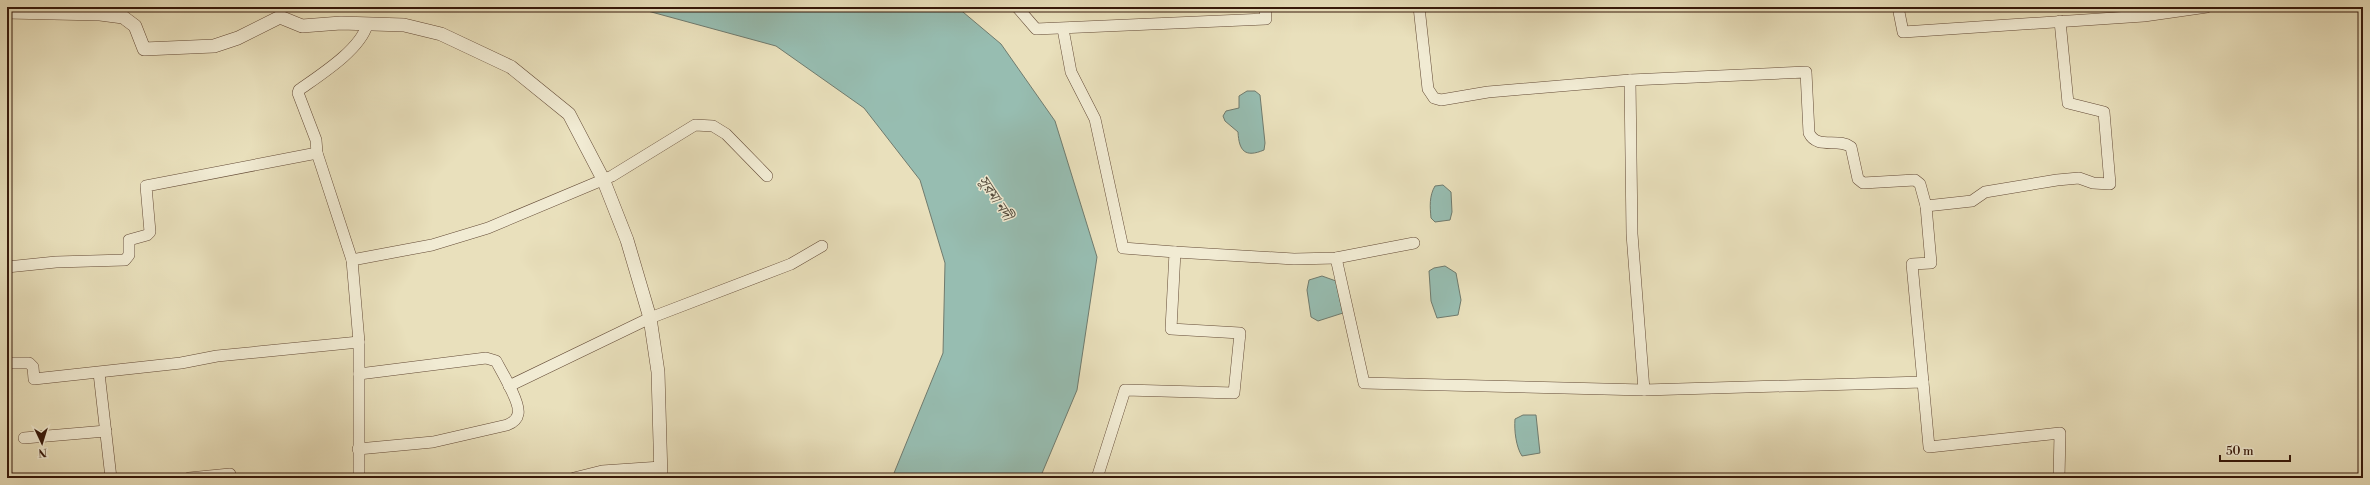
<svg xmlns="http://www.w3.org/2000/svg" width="2370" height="485" font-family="'Libre Bodoni','Noto Serif Bengali',serif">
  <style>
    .water { fill: #97bdb1; stroke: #707b6e }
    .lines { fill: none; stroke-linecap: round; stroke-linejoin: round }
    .minor-casing { stroke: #634a36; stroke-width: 12 }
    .tertiary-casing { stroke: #634a36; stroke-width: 14 }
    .minor { stroke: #f1ebd3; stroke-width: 11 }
    .tertiary { stroke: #f1ebd3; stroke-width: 13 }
    .labels { text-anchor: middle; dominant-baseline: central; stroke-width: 3; stroke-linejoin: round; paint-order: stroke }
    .water-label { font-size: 15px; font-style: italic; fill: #534a3c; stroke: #f1ebd3 }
  </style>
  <rect width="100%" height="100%" fill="#e9e0bc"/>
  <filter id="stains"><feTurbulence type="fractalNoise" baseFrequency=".005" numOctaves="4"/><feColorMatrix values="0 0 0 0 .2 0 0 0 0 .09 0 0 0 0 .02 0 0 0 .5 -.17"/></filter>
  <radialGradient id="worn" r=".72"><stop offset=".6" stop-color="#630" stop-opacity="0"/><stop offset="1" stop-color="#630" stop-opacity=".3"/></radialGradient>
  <!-- water -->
  <g class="water">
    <path d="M633,7H957L1001,44L1055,121L1097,257L1077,390L1040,478H892L943,353L945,263L920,180L864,108L776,46Z"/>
    <path d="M1247,91H1255L1260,95L1265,143L1264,150C1245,158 1239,151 1238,132L1225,121L1223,116L1226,111L1239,108V96Z"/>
    <path d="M1443,185L1451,192L1452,212L1450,220L1435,222L1431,218C1430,207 1429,196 1435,186Z"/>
    <path d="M1445,266L1456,273L1461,300L1458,315L1437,318L1431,301L1429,271L1434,268Z"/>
    <path d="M1322,276L1336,281L1343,313L1318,321L1311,317L1307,290L1309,280Z"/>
    <path d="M1523,415H1536L1540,453L1522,456C1516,447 1514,430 1515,419Z"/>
  </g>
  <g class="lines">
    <defs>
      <g id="minor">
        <path d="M1017,7L1036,29L1266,19L1265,7"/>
        <path d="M1419,7L1428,89L1434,98L1441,100L1488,92L1630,80L1806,72L1809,133C1817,150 1838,137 1851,147L1858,179L1863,183L1915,180L1920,184L1926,206"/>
        <path d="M1898,7L1903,32L2144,16L2207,7"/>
        <path d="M1063,29L1071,72L1095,119L1123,248L1175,252L1171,329L1240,333L1234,393L1125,390L1097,478"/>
        <path d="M1630,80L1632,234L1644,390L1923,382L1929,447L2060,433L2059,478"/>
        <path d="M1175,252L1294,259L1336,258L1414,243"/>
        <path d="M1336,258L1364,383L1644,390"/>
        <path d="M352,260L432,245L488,228L612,176L695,125L713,126L726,134L767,176"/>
        <path d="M7,267L56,262L125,260L129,255V240L147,235L150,232L146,186L317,153"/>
        <path d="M7,363H29L33,367L34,379L181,363L217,356L359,342"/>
        <path d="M99,373L111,478"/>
        <path d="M1923,382L1912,264L1931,263L1926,206L1972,201L1985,192L2057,180L2079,178L2093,183L2110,184L2104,112L2068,103L2060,21"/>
        <path d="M509,386L650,318L791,264L822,246"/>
        <path d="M24,438L106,431"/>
        <path d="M358,449L433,442L507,425C512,423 517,420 518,414C521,404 502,372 496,361L486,358L359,374"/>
        <path d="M189,478L230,474"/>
        <path d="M359,478V342L352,260L317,153L316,140L298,93L299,90C320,75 360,50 367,25"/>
        <path d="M574,478L602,471L661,467"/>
      </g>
      <path id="tertiary" d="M7,12L100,14L123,17L135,26L144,49L214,46L238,38L280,17L302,26L341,23L404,25L441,34L511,67L569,114L603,179L627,240L650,318L658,372L661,478"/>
    </defs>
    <!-- minor casing -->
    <use href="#minor" class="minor-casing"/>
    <!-- tertiary casing -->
    <use href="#tertiary" class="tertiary-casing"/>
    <!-- minor -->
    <use href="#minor" class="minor"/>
    <!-- tertiary -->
    <use href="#tertiary" class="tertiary"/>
  </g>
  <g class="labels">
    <!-- water labels -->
    <g class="water-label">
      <text transform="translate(995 198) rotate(57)">সুরমা নদী</text>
    </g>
  </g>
  <!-- margin -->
  <rect width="2370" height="485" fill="none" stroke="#e9e0bc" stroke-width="24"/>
  <rect x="8" y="8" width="2354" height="469" fill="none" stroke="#36180a" stroke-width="2"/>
  <rect x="12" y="12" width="2346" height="461" fill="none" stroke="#36180a"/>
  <!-- north arrow -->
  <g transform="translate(42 443) rotate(176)" stroke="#f1ebd3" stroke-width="3" paint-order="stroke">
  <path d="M0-3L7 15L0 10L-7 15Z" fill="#36180a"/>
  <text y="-6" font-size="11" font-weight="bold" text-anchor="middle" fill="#36180a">N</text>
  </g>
  <!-- scale -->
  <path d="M2220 455v6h70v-6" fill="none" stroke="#36180a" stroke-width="2"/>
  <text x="2226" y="455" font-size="12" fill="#36180a" stroke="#f1ebd3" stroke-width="3" paint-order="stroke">50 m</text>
  <rect width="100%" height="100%" filter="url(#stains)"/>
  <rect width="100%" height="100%" fill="url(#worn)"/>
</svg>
